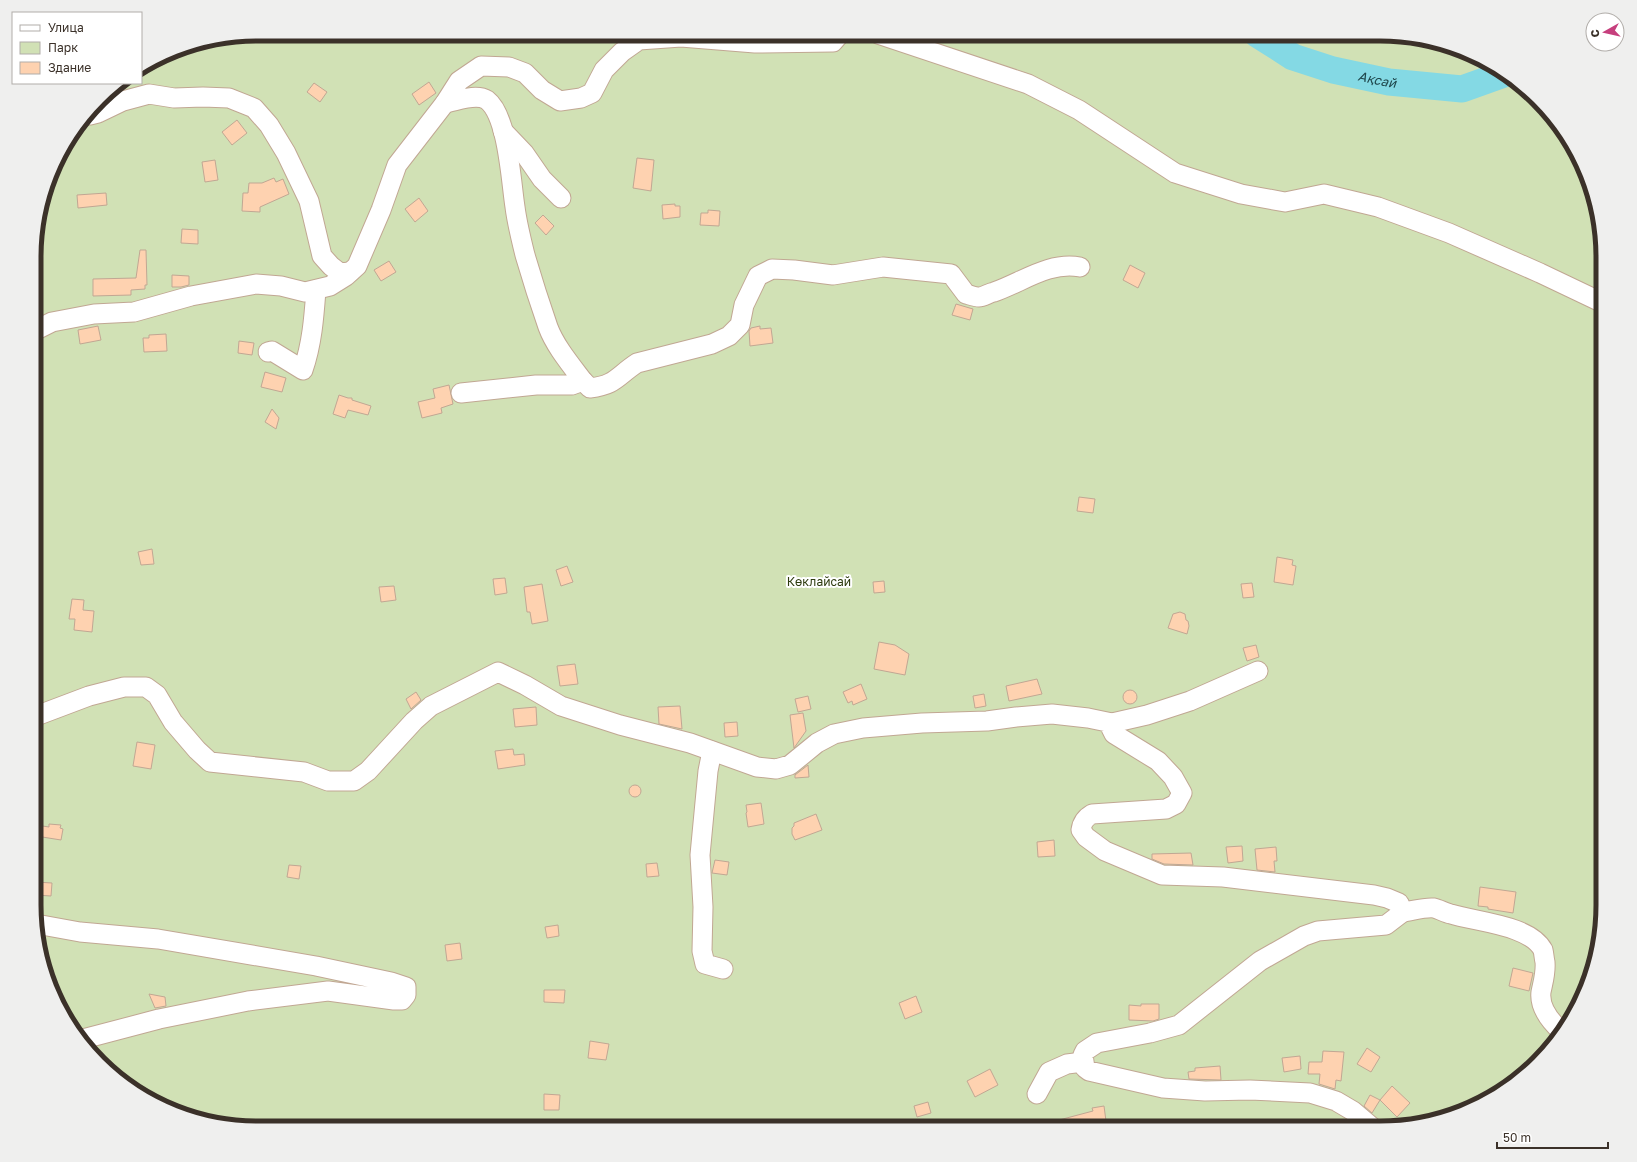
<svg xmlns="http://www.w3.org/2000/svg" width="1637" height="1162" font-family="'Golos Text',sans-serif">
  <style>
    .green { fill: #d1e1b5 }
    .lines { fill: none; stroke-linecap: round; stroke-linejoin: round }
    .river { stroke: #84d9e4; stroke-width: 27 }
    .building { fill: #fed2b0; stroke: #c1a793 }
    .minor-casing { stroke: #c1a793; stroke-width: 21 }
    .minor { stroke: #fff; stroke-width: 19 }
    .labels { text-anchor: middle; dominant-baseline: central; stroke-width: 4; stroke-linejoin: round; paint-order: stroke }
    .park-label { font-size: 12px; fill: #2e3b0f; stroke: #fff }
    .water-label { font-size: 13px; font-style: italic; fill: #20484d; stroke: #fff }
    .rim { fill: none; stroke: #3b3129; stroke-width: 5 }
  </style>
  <rect width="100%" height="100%" fill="#fef3ea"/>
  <!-- green -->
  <path class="green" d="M257,34H1394L1465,51L1516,80L1557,121L1580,158L1603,243V919L1591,977L1557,1041L1516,1082L1479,1105L1438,1120L1380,1128H243L185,1116L121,1082L64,1016L36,934V228L57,158L110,89L120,83H141V70L172,51Z"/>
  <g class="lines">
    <!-- river -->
    <path class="river" id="s1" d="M1257,34L1293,57L1333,70L1389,82L1462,89L1504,74"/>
  </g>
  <!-- building -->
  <g class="building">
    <path d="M429,82L436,93L419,105L412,94Z"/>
    <path d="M314,83L327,92L320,102L307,92Z"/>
    <path d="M237,120L247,133L232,145L222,132Z"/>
    <path d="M637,158L654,160L651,191L633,188Z"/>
    <path d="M215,160L218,180L205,182L202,162Z"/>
    <path d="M274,178L276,182L283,179L289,194L260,207V212L242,211L243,193H248L249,183H262Z"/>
    <path d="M106,193L107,205L78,208L77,195Z"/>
    <path d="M419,198L428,211L415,222L405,209Z"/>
    <path d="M675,204V206H680V217L663,219L662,205Z"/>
    <path d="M708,210L720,211L719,226L700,225L701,213H708Z"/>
    <path d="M543,215L554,226L546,235L535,223Z"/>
    <path d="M182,229L198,230V244L181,243Z"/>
    <path d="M140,250H146L147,285H145V289L131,290V295L93,296V279L136,278Z"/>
    <path d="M389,261L396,272L381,281L374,270Z"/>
    <path d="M1130,265L1145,273L1138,288L1123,280Z"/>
    <path d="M172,275L189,276V285L181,287H172Z"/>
    <path d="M956,304L973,309L970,320L952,315Z"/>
    <path d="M98,326L101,340L80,344L78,330Z"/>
    <path d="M760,326V329L771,328L773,343L750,346L749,331L751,328Z"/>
    <path d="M166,334L167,351L144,352L143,338H149V335Z"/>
    <path d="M239,341L254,343L252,355L238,353Z"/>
    <path d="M265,372L286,378L282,392L261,387Z"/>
    <path d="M449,385L453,404L441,408L442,413L422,418L418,402L435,398L433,389Z"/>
    <path d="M339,395L348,398H352V400L371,406L368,415L348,410L345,418L333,414Z"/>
    <path d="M272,409L279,418L276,429L265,422Z"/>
    <path d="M1079,497L1095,499L1093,513L1077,511Z"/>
    <path d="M152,549L154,564L141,565L138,552Z"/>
    <path d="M1277,557L1293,560L1292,565L1296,566L1293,585L1274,582Z"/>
    <path d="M567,566L573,582L561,586L556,570Z"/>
    <path d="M505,578L507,593L495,595L493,579Z"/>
    <path d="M884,581L885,592L874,593L873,582Z"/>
    <path d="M1252,583L1254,597L1243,598L1241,584Z"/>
    <path d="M542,584L548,621L532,624L530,612H527L524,587Z"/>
    <path d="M394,586L396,600L381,602L379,587Z"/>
    <path d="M72,599L84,600L83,610L94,611L92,632L74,630L75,619H69Z"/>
    <path d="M1180,612L1185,614L1186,620L1188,621L1189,626L1187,634L1168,628L1173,614Z"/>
    <path d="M879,642L895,645L909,654L905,675L874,669Z"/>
    <path d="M1256,645L1259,657L1247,661L1243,648Z"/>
    <path d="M575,664L578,684L560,686L557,666Z"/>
    <path d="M1037,679L1042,694L1009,701L1006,686Z"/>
    <path d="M861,684L867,699L853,705L852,701L848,703L843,692Z"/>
    <circle cx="1130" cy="697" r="7"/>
    <path d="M416,692L421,700L411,709L406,699Z"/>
    <path d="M984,694L986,706L975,708L973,696Z"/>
    <path d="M808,696L811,709L798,712L795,699Z"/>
    <path d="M680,706L682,729L659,724L658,707Z"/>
    <path d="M536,707L537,725L515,727L513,709Z"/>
    <path d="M803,713L806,731L794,748L790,715Z"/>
    <path d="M737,722L738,736L725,737L724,723Z"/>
    <path d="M137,742L155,745L151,769L133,766Z"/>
    <path d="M513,749L514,755L524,754L525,765L498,769L495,751Z"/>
    <path d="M808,765L809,777L795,778V775Z"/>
    <circle cx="635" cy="791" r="6"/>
    <path d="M761,803L764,824L748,827L746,813L747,812L746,805Z"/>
    <path d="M816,814L822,830L795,840L792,834V828L794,826V823Z"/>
    <path d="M49,824L61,825L60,828L63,829L61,840L36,836V825L49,827Z"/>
    <path d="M1054,840L1055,856L1038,857L1037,842Z"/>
    <path d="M1242,846L1243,861L1228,863L1226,847Z"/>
    <path d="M1276,847L1277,861H1274L1275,872L1257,870L1255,849Z"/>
    <path d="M1191,853L1193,865L1164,864L1152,859V854Z"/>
    <path d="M715,860L729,862L727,875L712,873Z"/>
    <path d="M657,863L659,876L647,877L646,864Z"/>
    <path d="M289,865L301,866L299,879L287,877Z"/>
    <path d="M36,882L52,883L51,896L36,895Z"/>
    <path d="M1480,887L1516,892L1513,913L1488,909V907L1478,906Z"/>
    <path d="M558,925L559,936L547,938L545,927Z"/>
    <path d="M460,943L462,959L447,961L445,945Z"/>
    <path d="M1513,968L1533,973L1529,991L1509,986Z"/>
    <path d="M544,990H565L564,1003L544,1002Z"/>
    <path d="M149,994L165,997L166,1006L155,1008Z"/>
    <path d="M916,996L922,1012L905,1019L899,1003Z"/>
    <path d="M1141,1004H1159V1019L1153,1021L1129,1020V1005L1141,1006Z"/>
    <path d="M590,1041L609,1044L606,1060L588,1058Z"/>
    <path d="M1367,1048L1380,1057L1371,1072L1357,1064Z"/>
    <path d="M1323,1051L1344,1052L1341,1081L1336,1080L1335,1089L1319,1084L1320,1074H1308L1309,1062H1322Z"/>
    <path d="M1300,1056L1301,1069L1284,1072L1282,1058Z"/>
    <path d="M1220,1066L1221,1080L1189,1079L1188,1072L1195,1071V1068Z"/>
    <path d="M990,1069L998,1085L975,1097L967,1081Z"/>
    <path d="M1392,1086L1410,1103L1397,1117L1380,1100Z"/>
    <path d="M544,1094L560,1095L559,1110H544Z"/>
    <path d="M1370,1095L1380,1100L1372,1113L1364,1106Z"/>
    <path d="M928,1102L931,1113L917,1117L914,1106Z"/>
    <path d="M1104,1106L1106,1121L1080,1124V1126L1074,1128H1045L1044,1124L1093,1111L1092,1108Z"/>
  </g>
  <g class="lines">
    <defs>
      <g id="minor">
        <path d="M878,34L1028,84L1079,110L1175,173L1241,194L1285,202L1324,194L1378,207L1449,233L1540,273L1603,303"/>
        <path d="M445,103C457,101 476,93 487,100C508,116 511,182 515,207C517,223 521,239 525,255C532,279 540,304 548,327C555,346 571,365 583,381L572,385H536L461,393"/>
        <path d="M90,115L98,113L123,101L149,94L174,98L203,97L229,98L254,108L269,125L286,153L309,201L322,256L331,266L340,273L350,272"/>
        <path d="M503,131L524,153L542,179L561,198"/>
        <path d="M36,330L52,322L94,314L134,312L191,296L256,284L281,286L305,292L330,286L346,276L357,266L381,210L397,165L445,103L459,81L481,66L509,67L525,73L542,90L560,101L581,98L592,93L604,70L622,52L639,40L681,37L755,43L833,42L840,34"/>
        <path d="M268,352L272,351L303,370C312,344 314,317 316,290"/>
        <path d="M583,381L590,388C616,385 617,376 637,363L712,344L729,336L740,325L744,305L758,276L772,269L794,270L833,275L883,267L951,274L966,294C970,295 975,297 979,297C983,297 989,293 994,292C1021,283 1049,261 1080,267"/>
        <path d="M36,716L89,696L124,687H146L157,695L173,722L197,750L210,762L304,772L328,781H354L368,771L414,721L431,706L498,672L525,685L561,706L620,725L690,743L757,767L776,769L790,765L817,743L834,734L863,728L922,723L987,721L1016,717L1052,714L1088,718L1112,723L1111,728L1114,734L1158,761L1173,777L1182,793L1176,804L1166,809L1092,814C1085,818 1082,822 1081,830L1086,837L1105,851L1162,875L1223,877L1374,895L1387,898L1399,903L1403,912L1386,925L1318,931L1304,936L1260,961L1179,1025L1150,1033L1097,1043L1085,1051L1083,1055L1085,1068L1089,1071L1163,1088L1205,1091L1250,1090L1310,1093L1336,1101L1353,1111L1373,1128"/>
        <path d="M1112,723L1147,715L1190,701L1258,671"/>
        <path d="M712,751L708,771L700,855L703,907L702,951L705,964L723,969"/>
        <path d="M1403,912C1412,911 1424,907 1434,908C1439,909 1445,913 1451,914C1476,922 1530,925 1543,950C1544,954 1544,958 1545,962C1546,973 1543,982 1541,992C1539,1008 1551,1022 1562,1032"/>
        <path d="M36,924L80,932L158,939L316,966L391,982L406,987V995L402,1000H394L328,991L248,1001L159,1019L83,1039"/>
        <path d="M1037,1094L1049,1072L1067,1064L1083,1062"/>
      </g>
    </defs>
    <!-- minor casing -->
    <use href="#minor" class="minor-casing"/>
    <!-- minor -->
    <use href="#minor" class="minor"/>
  </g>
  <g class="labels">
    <!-- park labels -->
    <g class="park-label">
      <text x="819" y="581">Көклайсай</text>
    </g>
    <!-- water labels -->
    <g class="water-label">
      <text stroke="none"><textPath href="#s1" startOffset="130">Ақсай</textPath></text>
    </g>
  </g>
  <!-- crop -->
  <path d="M0 0H1637V1162H0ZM257 41H1380A216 216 0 0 1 1596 257V905A216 216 0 0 1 1380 1121H257A216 216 0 0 1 41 905V257A216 216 0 0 1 257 41Z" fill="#efefee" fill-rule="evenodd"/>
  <path class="rim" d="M257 41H1380A216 216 0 0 1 1596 257V905A216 216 0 0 1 1380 1121H257A216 216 0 0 1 41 905V257A216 216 0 0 1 257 41Z"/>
  <!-- legend -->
  <rect x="12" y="12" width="130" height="72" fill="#ffffff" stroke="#b1ada9"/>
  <rect x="20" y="25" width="20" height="6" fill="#ffffff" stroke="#b1ada9"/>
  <text x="48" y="32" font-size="12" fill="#3b3129">Улица</text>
  <rect x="20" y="42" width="20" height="12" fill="#d1e1b5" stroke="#b1ada9"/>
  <text x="48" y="52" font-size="12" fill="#3b3129">Парк</text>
  <rect x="20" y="62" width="20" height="12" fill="#fed2b0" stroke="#b1ada9"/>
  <text x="48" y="72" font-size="12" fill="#3b3129">Здание</text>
  <!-- north arrow -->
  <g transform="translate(1605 32) rotate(262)"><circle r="19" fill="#ffffff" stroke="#b1ada9"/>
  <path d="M0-3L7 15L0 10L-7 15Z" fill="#c63f7d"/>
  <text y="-6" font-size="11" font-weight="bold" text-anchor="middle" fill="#3b3129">С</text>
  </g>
  <!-- scale -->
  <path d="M1497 1142v6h111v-6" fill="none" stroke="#3b3129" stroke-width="2"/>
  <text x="1503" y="1142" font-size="12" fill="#3b3129" stroke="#ffffff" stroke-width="3" paint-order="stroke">50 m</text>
</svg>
